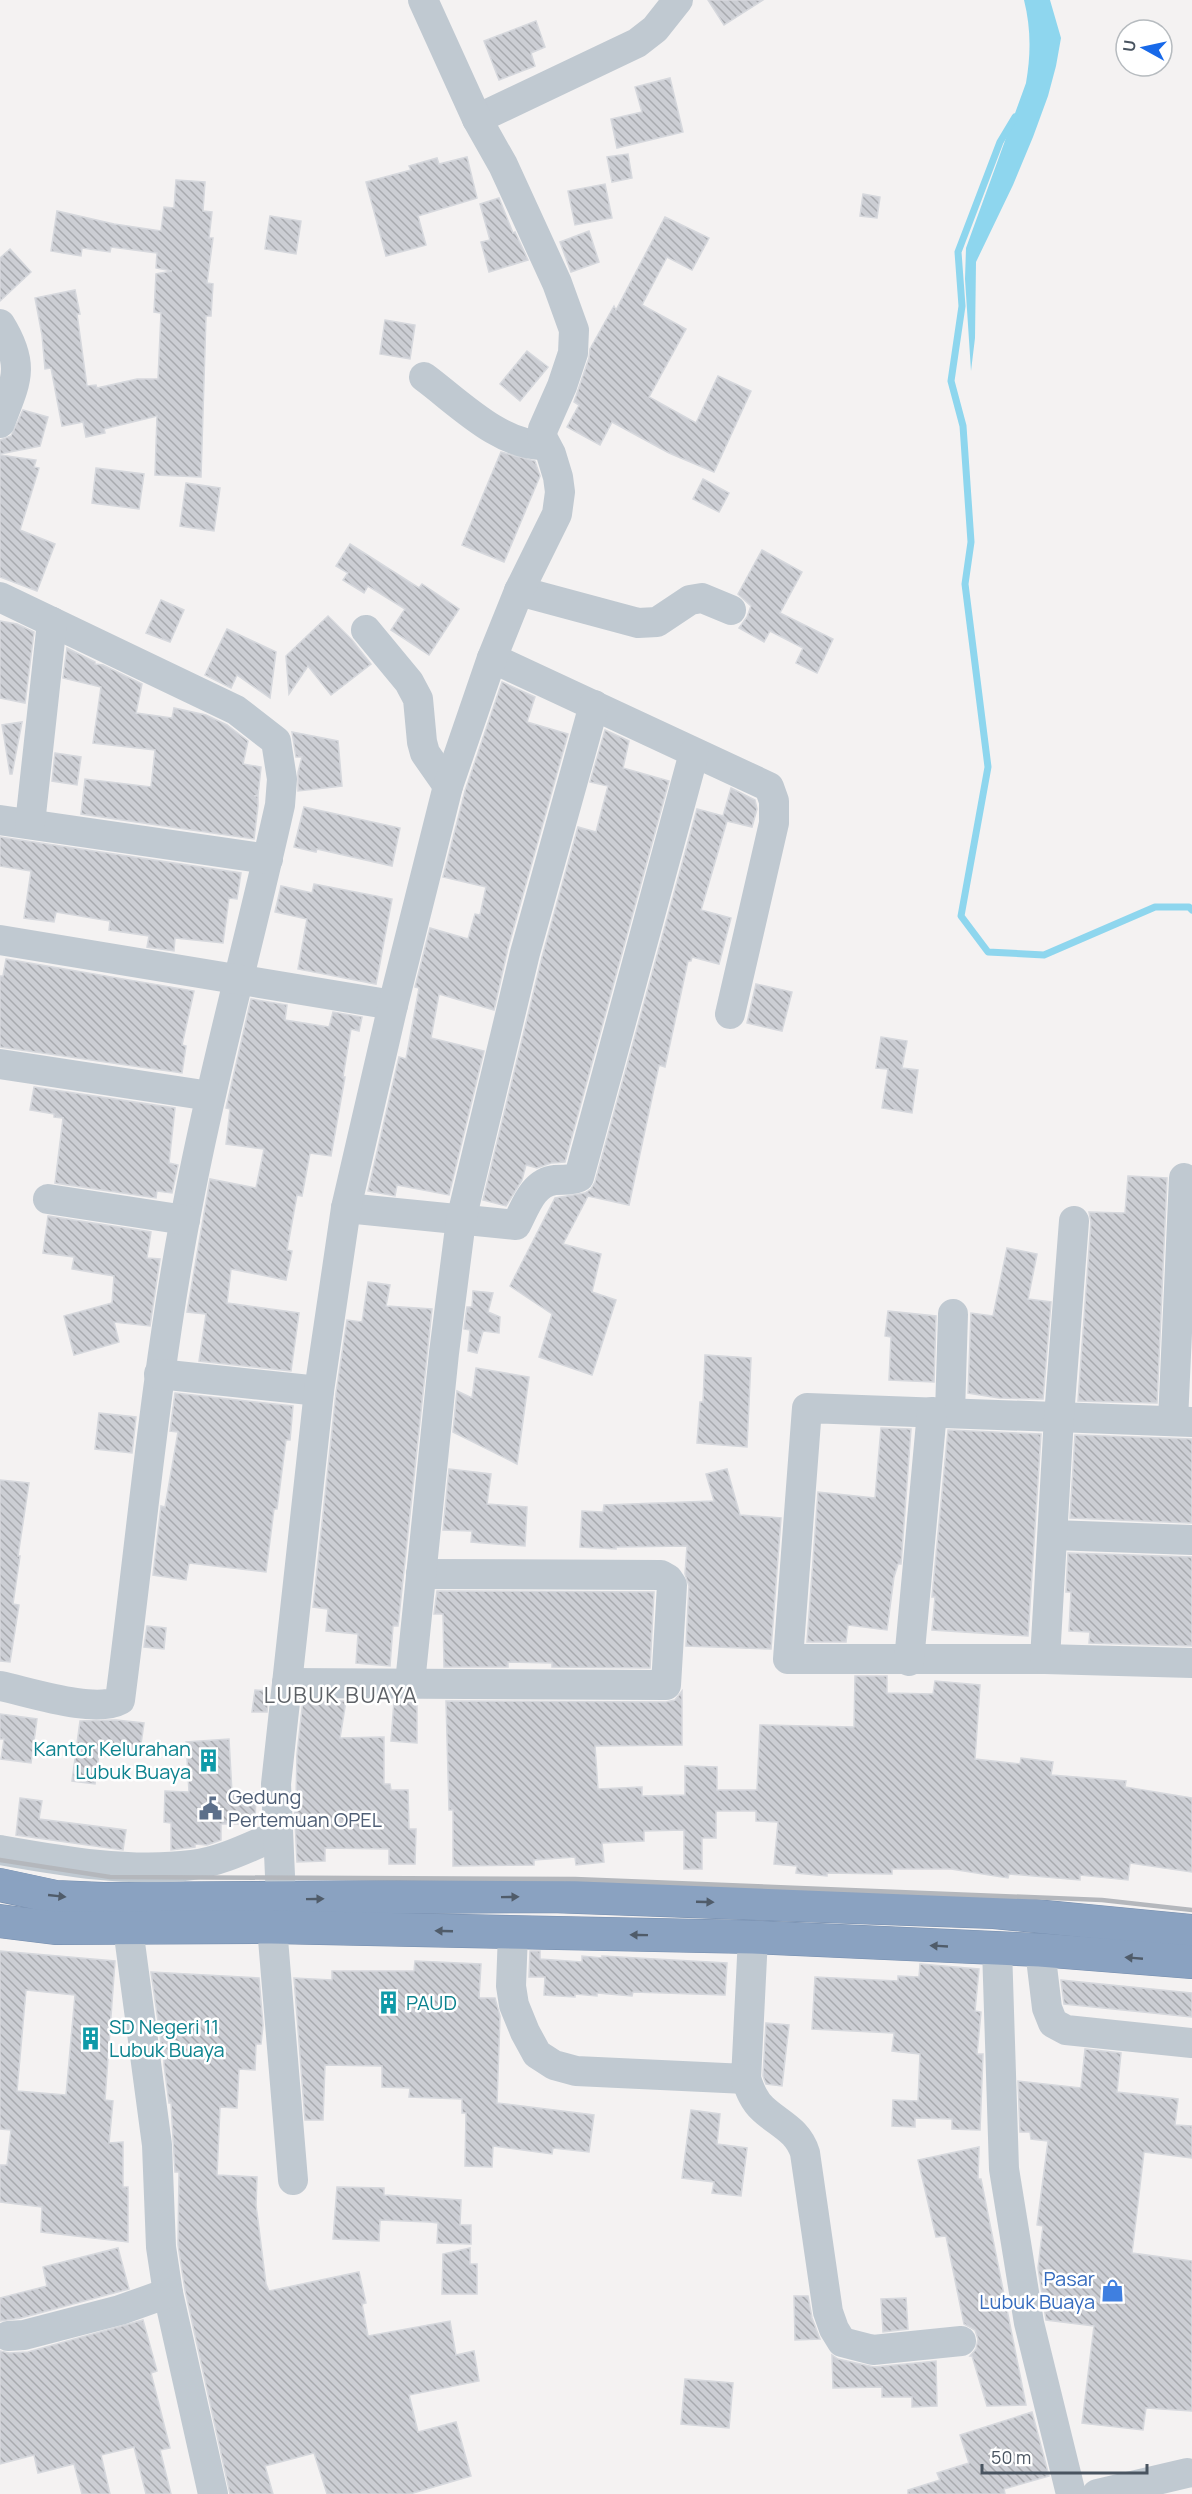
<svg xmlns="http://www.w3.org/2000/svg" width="1192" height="2494" font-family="Manrope,sans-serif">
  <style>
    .water { fill: #8ed6ee }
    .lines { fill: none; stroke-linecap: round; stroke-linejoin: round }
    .stream { stroke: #8ed6ee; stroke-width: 7 }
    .building { fill: url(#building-back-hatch); stroke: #d6d8dd; stroke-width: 1.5; fill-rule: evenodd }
    .highway-casing { stroke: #758dad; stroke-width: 34 }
    .minor { stroke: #c0c9d1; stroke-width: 30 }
    .highway { stroke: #8aa2c1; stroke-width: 33 }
    .rail { stroke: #b4b7bc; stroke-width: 4.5 }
    .oneway { fill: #505c6a }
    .labels { text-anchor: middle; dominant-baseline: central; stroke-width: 5; stroke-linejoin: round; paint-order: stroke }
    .culture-label { font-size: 20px; fill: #0d838f; stroke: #fff; text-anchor: start }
    .service-label { font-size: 20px; fill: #4e5e75; stroke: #fff; text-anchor: start }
    .shop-label { font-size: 20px; fill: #366cbe; stroke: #fff; text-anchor: end }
    .quarter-label { font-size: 22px; letter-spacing: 1.5px; fill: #5e6267; stroke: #fff }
  </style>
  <defs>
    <pattern id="building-back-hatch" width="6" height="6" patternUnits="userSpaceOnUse" patternTransform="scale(1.5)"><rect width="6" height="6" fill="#ccced4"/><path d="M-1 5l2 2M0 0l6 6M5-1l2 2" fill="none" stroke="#a8aaaf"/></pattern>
  </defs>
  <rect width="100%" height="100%" fill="#f4f2f2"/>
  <!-- water -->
  <path class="water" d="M1024,0H1050L1061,38L1056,66L1048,96L1033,137L1013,185L976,262L975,338L971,371L965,279L966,248L1026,83C1031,54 1031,28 1024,0Z"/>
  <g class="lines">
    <!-- stream -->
    <path class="stream" d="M1015,117L1000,142L958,252L962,306L951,381L963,426L971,542L965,584L988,767L961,916L988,952L1044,955L1155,907H1189L1192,910"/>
  </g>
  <!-- building -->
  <g class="building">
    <path d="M708,0H763L724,25Z"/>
    <path d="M536,21L545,47L531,53L535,66L499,80L484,41Z"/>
    <path d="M670,78L683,132L617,148L611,119L642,112L635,87Z"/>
    <path d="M628,154L632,178L612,182L607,157Z"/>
    <path d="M467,157L477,198L418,216L426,245L386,256L366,182L411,170L409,166L437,158L439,164Z"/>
    <path d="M176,180L205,182L203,211L212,212L209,238H213L207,283L213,284L211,316H206L201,477L155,475L157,416L104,429L105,433L86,437L83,422L62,426L51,368L45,369L42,335L35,298L75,290L80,314H77L87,386L96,385L97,388L137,379H158L161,313L154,312L156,274L172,271L156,268L157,253L111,247L110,252L82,248L81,256L51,251L57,211L114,224L161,231L164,207L174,208Z"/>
    <path d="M605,184L612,218L575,225L568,191Z"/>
    <path d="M863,194L880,197L877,218L860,216Z"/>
    <path d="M499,198L513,233L515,232L528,260L489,272L481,242L490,240L480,204Z"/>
    <path d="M270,216L301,221L296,254L265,249Z"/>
    <path d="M665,217L709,238L692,270L667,257L642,305L686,329L649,397L696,423L718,376L751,391L714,472L669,453L612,422L600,445L567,427L579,405L574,402L589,358L590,349L614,306L616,310Z"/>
    <path d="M589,231L599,262L571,272L560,242Z"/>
    <path d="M10,249L31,272L0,301V258Z"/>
    <path d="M385,320L415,325L410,359L380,354Z"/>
    <path d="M527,351L548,367L520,401L500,384Z"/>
    <path d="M23,410L48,417L40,446L0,454V440L11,436Z"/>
    <path d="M501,452L535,461L540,476L504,562L462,545Z"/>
    <path d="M0,455L36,460L34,467L39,468L20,530L55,544L37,591L0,577Z"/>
    <path d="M96,468L144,474L139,509L92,503Z"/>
    <path d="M703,479L729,493L719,512L693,499Z"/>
    <path d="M186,483L220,488L214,531L180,526Z"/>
    <path d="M350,544L419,588L422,584L459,609L429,655L391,630L405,609L368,586L364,593L343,580L348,573L336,566Z"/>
    <path d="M762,550L802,572L780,613L833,639L817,673L796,663L803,648L770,631L764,642L739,628L747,617L751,606L738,594Z"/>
    <path d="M161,600L184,610L170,642L146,633Z"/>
    <path d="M328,616L352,640L371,664L331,695L308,666L289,694L286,656Z"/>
    <path d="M0,621L17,624L34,632L25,703L0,698Z"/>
    <path d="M227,629L276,652L270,698L237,675L231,688L205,675Z"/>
    <path d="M67,648L95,662V664L103,665L142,684L136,713L172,718L174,708L206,715L227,725L248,741L243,764L261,767L258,795L254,796H258V806L254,839L81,814L85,779L151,787L155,750L93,743L101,687L63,678Z"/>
    <path d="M502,682L535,697L527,722L568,734L508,948L494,1010L439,994L431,1038L484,1051L449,1195L397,1185L395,1196L368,1191L399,1057L406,1059L419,988L415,987L430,928L468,939L475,914L480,915L486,887L443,877L465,791Z"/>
    <path d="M22,722L12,774H10L2,725Z"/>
    <path d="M605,730L629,741L623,768L669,781L565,1162L551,1163L537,1168L526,1165L522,1180L506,1206L483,1200L542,957L578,827L596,832L608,786L590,782Z"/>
    <path d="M292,732L338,741L342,786L298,791V772L302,757H296Z"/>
    <path d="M55,753L81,757L77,785L52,781Z"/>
    <path d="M731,788L755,800L757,809L752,827L727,821L701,910L731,918L719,964L692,957L691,961H688L665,1067L659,1065L629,1205L588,1196L563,1244L601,1254L592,1292L616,1300L592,1375L539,1357L552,1314L510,1286L555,1198L585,1193L591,1189L595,1182L697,809L723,816Z"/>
    <path d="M304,807L400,828L392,866L317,849L316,852L294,847Z"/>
    <path d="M0,837L241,873L237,899L229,898L223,943L175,938L174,951L147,947L149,936L109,930L110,921L56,912L54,922L24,918L31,871L0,866Z"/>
    <path d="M314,884L392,899L376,984L298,969L307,919L275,912L281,886L312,893Z"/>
    <path d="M6,959L194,991L182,1045L186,1046L182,1073L0,1047V976H3Z"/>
    <path d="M756,984L792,992L782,1031L747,1023Z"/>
    <path d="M251,999L287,1005L285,1020L329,1027L333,1012L362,1017L359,1031L351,1029L343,1077H345L331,1156L310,1153L302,1196L297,1195L287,1250L292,1251L286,1280L231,1269L227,1303L299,1313L291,1371L199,1361L206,1314L187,1312L210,1179L256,1188L264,1149L226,1144L230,1109L226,1108Z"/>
    <path d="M881,1037L907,1041L902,1068L918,1070L912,1113L882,1108L888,1069L876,1068Z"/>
    <path d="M34,1087L175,1108L169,1163L178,1165L172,1193L157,1191L156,1198L55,1183L63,1118L54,1117V1114L30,1110Z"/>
    <path d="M1128,1176L1167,1178L1157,1403L1078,1401L1091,1222L1089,1212L1125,1213Z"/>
    <path d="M48,1216L151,1232L147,1258L160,1259L150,1326L114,1322L119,1342L74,1355L64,1316L112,1303L114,1276L72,1269L74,1257L43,1253Z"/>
    <path d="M1007,1248L1037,1254L1028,1299L1051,1302L1043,1399L999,1398L968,1393L971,1313L993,1316Z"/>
    <path d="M368,1282L390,1285L386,1306L432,1309L398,1626H393L390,1666L356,1663L358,1634L326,1631L328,1609L313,1607L336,1393L347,1320L362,1322Z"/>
    <path d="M473,1291L493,1293L488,1312L500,1317L499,1333L483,1331L477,1353L468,1351L470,1330L464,1329L467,1307H472Z"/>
    <path d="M888,1311L936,1316L934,1382L889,1380L891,1337L885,1336Z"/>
    <path d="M705,1355L751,1358L747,1447L697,1443L700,1402H703Z"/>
    <path d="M476,1368L529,1377L517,1464L453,1432L457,1391L472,1398Z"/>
    <path d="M175,1393L293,1406L290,1440H286L277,1509H274L266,1572L189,1563L186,1580L153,1575L161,1506L165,1507L178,1432L170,1431Z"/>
    <path d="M99,1413L136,1417L132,1453L95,1449Z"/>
    <path d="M881,1428L911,1429L901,1564H898L894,1577L887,1630L848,1625L846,1642H807L818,1492L875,1498Z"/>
    <path d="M948,1430L1041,1434L1028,1636L932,1630L935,1597H932Z"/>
    <path d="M1075,1435L1192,1439V1523L1070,1518Z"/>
    <path d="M449,1469L491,1474L487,1504L527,1507L525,1546L471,1542L472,1531L443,1530Z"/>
    <path d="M727,1469L740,1515L781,1518L771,1649L686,1646L689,1586L685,1574L687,1546L616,1547V1549L580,1547L582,1511L603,1512L604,1505L714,1501L706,1474Z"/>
    <path d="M0,1480L29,1483L18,1556H20L13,1604L19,1605L10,1662L0,1661Z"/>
    <path d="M1068,1553L1192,1557V1646L1089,1643L1090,1632L1069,1631L1071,1592H1066Z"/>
    <path d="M437,1591L654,1592L650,1668L552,1667V1663L508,1662V1667H444L443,1614H434Z"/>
    <path d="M147,1626L166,1628L164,1649L144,1647Z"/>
    <path d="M855,1676H887V1693L933,1694L935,1681L980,1685L975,1759L1020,1764L1021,1758L1053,1762L1051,1775L1126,1781L1125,1787L1192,1798V1872L1130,1863L1128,1880L1080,1875V1880L1009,1874L1008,1878L951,1869H892V1874L827,1873V1876L796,1873L797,1866L774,1864L778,1822L756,1821V1811H716V1838H702V1869H684V1830L644,1831V1841L602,1843L604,1862L576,1865L575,1857L534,1860V1865L453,1866V1810H449L446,1701L666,1702L675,1700L682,1691V1745L595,1746L598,1789L642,1787V1796L685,1795V1766L717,1767V1790H757L760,1725L854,1727Z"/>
    <path d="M255,1690L269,1691L267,1712H252Z"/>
    <path d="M303,1700L346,1701L340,1738L384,1737V1784H390L391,1790H408L409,1829H416L415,1864H389V1849L325,1848V1861L297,1862L294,1800L296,1799L297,1754Z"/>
    <path d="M394,1701H417V1743L391,1741Z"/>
    <path d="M0,1714L37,1719L31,1763L1,1759L4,1739H0Z"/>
    <path d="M116,1720L144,1723L140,1751L100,1746L95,1784L72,1781L80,1721Z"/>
    <path d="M229,1739L232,1793H256L255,1824H221V1840L207,1845L195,1844V1847L171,1850V1823L164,1822L165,1791L189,1792L186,1742Z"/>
    <path d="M20,1798L42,1801L39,1819L126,1830L123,1850L16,1835Z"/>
    <path d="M0,1951L115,1961L105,2100L113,2101L109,2143L123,2142V2187H128V2242L41,2232L42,2207L0,2202V2165H7L11,2130L0,2129ZM26,1990L75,1995L66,2095L17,2091Z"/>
    <path d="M530,1951H540V1959L582,1962V1956L602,1958V1956L727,1963L725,1995L633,1992L632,1996L597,1993V1996L575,1994V1997L544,1995L545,1977H529Z"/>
    <path d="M415,1961L481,1964L479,1998H495L500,2016L497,2103L594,2115L589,2152L553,2148L552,2154L493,2146L492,2167L465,2166L466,2113H462V2099L409,2097L410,2088L382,2087V2066L325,2065L323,2120H305L294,1978L332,1980V1971H414Z"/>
    <path d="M920,1964L979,1969L975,2011L981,2012L977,2054H983L980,2130L952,2129V2119L915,2118V2127L892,2126L893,2100L918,2101L920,2054L892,2051L894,2033L812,2029L815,1977L898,1981V1976L919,1977Z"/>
    <path d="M151,1972L259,1978L263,2025L261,2044H256L255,2070L239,2069L237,2108L220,2107L217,2175L257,2177L256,2205L266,2284L269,2291L359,2272L366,2303L362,2304L368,2336L450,2321L456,2355L474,2351L479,2381L409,2395L418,2432L456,2422L471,2476L410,2494H327L314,2453L265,2466L273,2494H230L185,2290L178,2245L179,2172H175L171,2103H169L164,2065V2049H162Z"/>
    <path d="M1061,1980L1192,1993V2017L1064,2004Z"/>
    <path d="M766,2023L789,2025L782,2086L766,2084L763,2076Z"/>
    <path d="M1085,2049L1121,2053L1117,2092L1178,2099L1175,2125L1192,2126V2158L1144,2152L1132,2253L1192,2261V2411L1146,2408L1143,2430L1082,2423L1094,2326L1046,2320L1038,2268L1043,2226L1037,2225L1048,2141L1031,2139L1030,2132H1020L1018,2081L1081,2088Z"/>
    <path d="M691,2110L720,2114L717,2144L747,2148L741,2196L712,2193L714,2182L682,2178Z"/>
    <path d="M979,2147L978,2179H981L1026,2405L987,2406L972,2356H970L976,2349L978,2339L975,2330L964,2324L946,2236L936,2237L918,2160Z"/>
    <path d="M337,2187L384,2188V2195L461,2200L460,2225H471V2244L437,2243L438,2223L430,2222L380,2220L379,2241L333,2239Z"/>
    <path d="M118,2248L129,2289L21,2318L0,2321V2298L47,2286L43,2267Z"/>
    <path d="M470,2248V2264H477V2294H442L443,2254Z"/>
    <path d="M794,2296H808L812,2318L820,2339L795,2340Z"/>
    <path d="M906,2298L908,2329L883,2332L881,2299Z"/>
    <path d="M143,2320L157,2371L151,2373L170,2448L160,2450L171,2494H146L134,2447L101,2455L110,2494H82L74,2464L38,2473L34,2455L0,2464V2351L9,2353L28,2352Z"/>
    <path d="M832,2355L838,2359L874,2367L936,2361L937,2406L912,2407V2397H882V2387L833,2388Z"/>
    <path d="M685,2379L733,2383L729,2428L681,2424Z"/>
    <path d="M1032,2412L1049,2476L1004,2489L1005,2494H908V2490L940,2480L937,2473L969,2463L960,2435Z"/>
  </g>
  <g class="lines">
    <defs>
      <g id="highway">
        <path d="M0,1885L56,1897L103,1899L551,1896L994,1912L1192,1931"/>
        <path d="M0,1921L55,1928L272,1927L753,1937L1040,1950L1192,1962"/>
      </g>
    </defs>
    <!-- highway casing -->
    <use href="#highway" class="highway-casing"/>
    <!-- minor -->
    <g class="minor">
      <path d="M477,119L637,43L655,29L678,0"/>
      <path d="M0,324C26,366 16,381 0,423"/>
      <path d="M424,377C458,402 500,446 544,445"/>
      <path d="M519,591L638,623L657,622L690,600L702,598L731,610"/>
      <path d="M0,597L236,710L276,741L282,779L280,805C249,943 211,1080 185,1219C155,1379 141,1539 120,1700C95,1714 29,1692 0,1686"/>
      <path d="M366,630L409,682L418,699L422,742L425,753L448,786"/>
      <path d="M492,658L769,787L774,801V823L730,1014"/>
      <path d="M0,820L268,859"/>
      <path d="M30,824L52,622"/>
      <path d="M0,940L393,1005"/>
      <path d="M0,1064L210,1096"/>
      <path d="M48,1199L185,1220"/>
      <path d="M346,1208L516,1225C525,1208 533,1182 555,1180C565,1179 569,1181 579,1177L694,753"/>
      <path d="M159,1374L319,1391"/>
      <path d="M950,1413L953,1314"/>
      <path d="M1173,1421L1184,1178"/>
      <path d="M1192,1422L807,1408L788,1659H1045L1192,1663"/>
      <path d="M1053,1535L1192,1540"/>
      <path d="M1045,1659L1059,1417L1074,1221"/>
      <path d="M909,1661L932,1412"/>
      <path d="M287,1683L666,1685L672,1585L668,1579L661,1575L421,1574"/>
      <path d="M410,1683L444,1353L461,1220L525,953L594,705"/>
      <path d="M0,1850C62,1861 129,1873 192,1865C221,1862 251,1846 278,1835"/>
      <path d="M281,1899L276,1784L319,1391L346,1208L393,1005L448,786L492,658L519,591L557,514L560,492L558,477L551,454L542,437L543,429L562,386L573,353L574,330L557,283L503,165L477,119L423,0"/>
      <path d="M272,1927L293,2180"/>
      <path d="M128,1928L157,2145L161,2247L168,2293L213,2494"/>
      <path d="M513,1933L511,1986L514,2005L525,2032L537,2054L554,2065L576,2071L746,2079L753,1937"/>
      <path d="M997,1948L1004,2169L1029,2323L1071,2494"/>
      <path d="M1040,1950L1047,2008L1053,2023L1066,2030L1192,2043"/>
      <path d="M746,2079C750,2090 754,2101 763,2109C779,2124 798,2130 805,2153L828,2312L834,2329L842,2342L873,2350L961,2341"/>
      <path d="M8,2336L24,2335L120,2310L168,2293"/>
      <path d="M1097,2494L1187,2473"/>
    </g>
    <!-- highway -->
    <use href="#highway" class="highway"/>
    <!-- rail -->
    <path class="rail" d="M0,1860L110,1877L575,1879L1102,1900L1192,1910"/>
  </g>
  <!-- one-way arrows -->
  <defs><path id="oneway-solid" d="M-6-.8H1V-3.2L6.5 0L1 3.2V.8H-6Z" transform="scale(1.5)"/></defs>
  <g class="oneway">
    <use href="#oneway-solid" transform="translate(57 1896) rotate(6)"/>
    <use href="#oneway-solid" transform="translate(510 1897) rotate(-1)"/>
    <use href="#oneway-solid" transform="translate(315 1899) rotate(-1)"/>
    <use href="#oneway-solid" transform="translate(705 1902) rotate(2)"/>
    <use href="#oneway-solid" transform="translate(444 1931) rotate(-178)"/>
    <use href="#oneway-solid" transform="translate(639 1935) rotate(-179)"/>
    <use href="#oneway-solid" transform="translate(939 1946) rotate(-177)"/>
    <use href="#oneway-solid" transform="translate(1134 1958) rotate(-175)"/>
  </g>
  <!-- icons -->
  <defs>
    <symbol id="building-bare" viewBox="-9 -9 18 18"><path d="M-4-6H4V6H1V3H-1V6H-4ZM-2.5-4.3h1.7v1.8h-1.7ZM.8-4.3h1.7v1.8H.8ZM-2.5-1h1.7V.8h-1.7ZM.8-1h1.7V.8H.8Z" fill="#0f9aa8" stroke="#fff" stroke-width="2.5" paint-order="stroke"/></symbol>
    <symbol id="civic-bare" viewBox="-9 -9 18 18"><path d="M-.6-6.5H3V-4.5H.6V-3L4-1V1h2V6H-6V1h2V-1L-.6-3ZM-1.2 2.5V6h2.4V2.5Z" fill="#5c6f8a" stroke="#fff" stroke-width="2.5" paint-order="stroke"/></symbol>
    <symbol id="shop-bare" viewBox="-9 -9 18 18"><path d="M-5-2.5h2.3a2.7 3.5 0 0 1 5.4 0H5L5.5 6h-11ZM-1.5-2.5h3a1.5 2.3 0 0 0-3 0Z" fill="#3f7fe0" stroke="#fff" stroke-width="2.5" paint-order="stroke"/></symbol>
  </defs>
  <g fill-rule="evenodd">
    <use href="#building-bare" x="192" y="1744" width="33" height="33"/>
    <use href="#civic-bare" x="194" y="1792" width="33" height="33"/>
    <use href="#building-bare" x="372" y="1986" width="33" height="33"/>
    <use href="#building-bare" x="74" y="2022" width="33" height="33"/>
    <use href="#shop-bare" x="1096" y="2274" width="33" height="33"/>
  </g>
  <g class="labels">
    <!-- culture labels -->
    <g class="culture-label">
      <text x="191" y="1748" text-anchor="end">Kantor Kelurahan<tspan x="191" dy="23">Lubuk Buaya</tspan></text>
      <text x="406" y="2002">PAUD</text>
      <text x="109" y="2026">SD Negeri 11<tspan x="109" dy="23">Lubuk Buaya</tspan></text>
    </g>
    <!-- service labels -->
    <g class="service-label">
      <text x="228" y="1796">Gedung<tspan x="228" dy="23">Pertemuan OPEL</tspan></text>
    </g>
    <!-- shop labels -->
    <g class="shop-label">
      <text x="1095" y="2278">Pasar<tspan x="1095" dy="23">Lubuk Buaya</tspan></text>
    </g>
    <!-- quarter labels -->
    <g class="quarter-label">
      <text x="341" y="1695">LUBUK BUAYA</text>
    </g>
  </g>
  <!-- north arrow -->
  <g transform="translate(1144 48) rotate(278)"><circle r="28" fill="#ffffff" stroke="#b6bbbf" stroke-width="1.5"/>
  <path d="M0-4.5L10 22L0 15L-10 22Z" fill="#1869e9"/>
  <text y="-9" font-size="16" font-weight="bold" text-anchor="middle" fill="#495460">U</text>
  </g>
  <!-- scale -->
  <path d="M982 2464v9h165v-9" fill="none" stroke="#495460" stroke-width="3"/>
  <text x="991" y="2464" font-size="18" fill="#495460" stroke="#ffffff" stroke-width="4.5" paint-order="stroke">50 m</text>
</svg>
